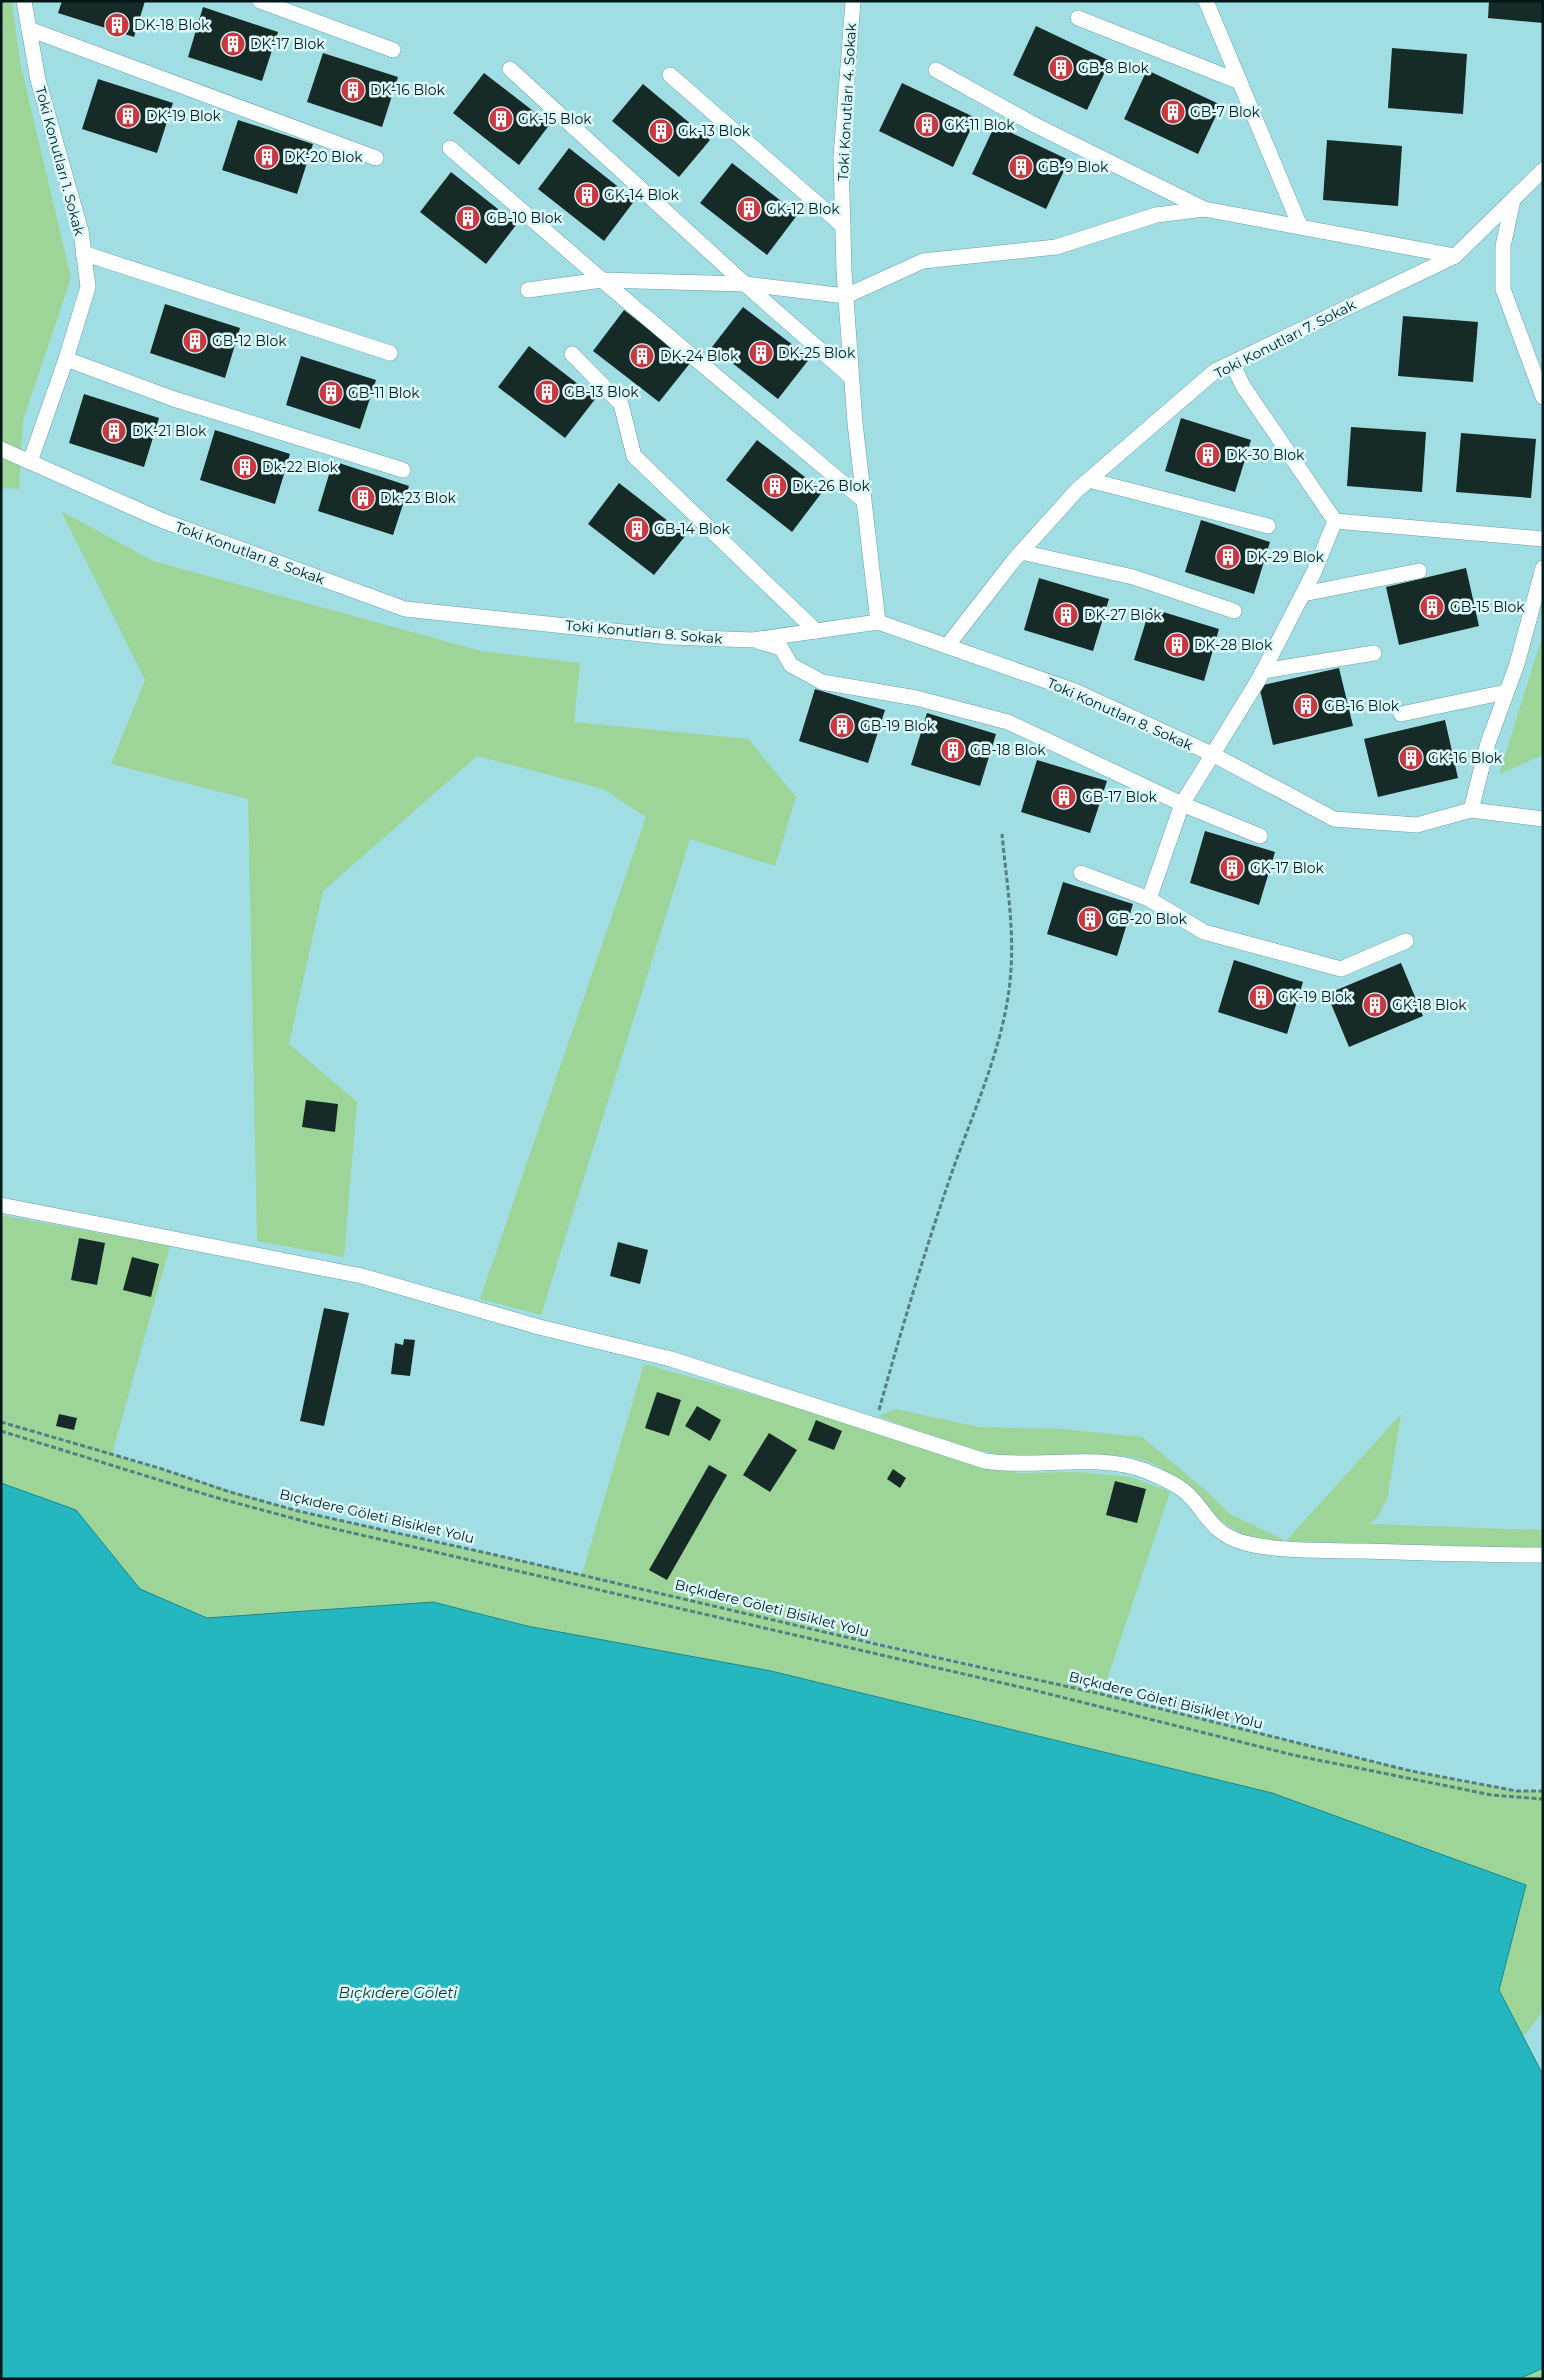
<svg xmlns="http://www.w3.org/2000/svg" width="1544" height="2380" font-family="Montserrat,sans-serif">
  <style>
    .green { fill: #9dd497; fill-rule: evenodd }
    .water { fill: #25b7c0; stroke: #1a878e }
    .building { fill: #162b27 }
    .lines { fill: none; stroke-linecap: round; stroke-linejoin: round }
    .minor-casing { stroke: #66a1a6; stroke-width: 16 }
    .path { stroke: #558083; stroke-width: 3; stroke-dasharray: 5 2.5; stroke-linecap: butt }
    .minor { stroke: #fff; stroke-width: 15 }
    .labels { text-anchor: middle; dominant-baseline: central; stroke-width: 5; stroke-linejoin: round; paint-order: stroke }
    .poi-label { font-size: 14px; fill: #011719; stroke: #dbf9fb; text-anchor: start }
    .street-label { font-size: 14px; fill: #011719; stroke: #dbf9fb }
    .water-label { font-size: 15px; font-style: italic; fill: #133032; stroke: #dbf9fb }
  </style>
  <rect width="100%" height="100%" fill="#a1dee3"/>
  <!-- green -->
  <g class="green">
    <path d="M1,1H12L20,62L71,278L23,420L19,489L1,488Z"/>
    <path d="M61,511L153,561L481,651L580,663L574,722L748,739L796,797L775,866L690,839L541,1315L480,1299L646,817L603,789L477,756L323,891L289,1044L357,1102L344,1257L257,1241L248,799L111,764L145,680Z"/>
    <path d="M1543,634V755L1499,774Z"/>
    <path d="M1,1215L170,1246L112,1454L298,1511L582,1574L644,1364L847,1421L971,1465L1019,1473L1077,1472L1131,1477L1170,1492L1102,1694L1411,1771L1517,1791H1543V2011L1523,2037L1543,2075V2379H215L260,1615L208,1618L140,1589L76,1511L1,1483ZM753,1614L1024,1676V1677L880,1645Z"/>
    <path d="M896,1409L978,1427L1062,1429L1142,1437L1204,1489L1230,1514L1286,1541L1401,1414L1388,1496L1378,1517L1369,1524L1543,1530V1548L1278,1541C1269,1540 1260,1539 1251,1537C1211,1524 1189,1480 1151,1463C1116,1447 1051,1460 1012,1456C966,1451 921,1432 878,1416Z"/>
  </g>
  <!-- water -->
  <path class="water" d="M1,1483L76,1510L140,1589L207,1618L433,1602L527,1626L771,1671L1272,1793L1526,1885L1499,1990L1543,2075V2368L1519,2379H1Z"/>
  <!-- building -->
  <g class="building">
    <path d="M62,1H145L134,37L58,13Z"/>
    <path d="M1489,1H1543V23L1488,18Z"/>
    <path d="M203,7L278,32L262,81L188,57Z"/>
    <path d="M1036,26L1110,61L1087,110L1013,75Z"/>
    <path d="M1392,48L1467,54L1463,114L1388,108Z"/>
    <path d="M323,53L398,77L382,127L307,102Z"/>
    <path d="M1147,70L1221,105L1198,154L1124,119Z"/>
    <path d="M484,73L550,124L519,165L453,113Z"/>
    <path d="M98,79L173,103L157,153L82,129Z"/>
    <path d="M902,83L976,118L953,167L879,131Z"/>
    <path d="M643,84L710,140L679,177L612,121Z"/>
    <path d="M238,120L313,144L297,194L222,170Z"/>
    <path d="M995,125L1069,160L1046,209L972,174Z"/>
    <path d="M1327,140L1402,146L1398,206L1323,200Z"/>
    <path d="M569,148L635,200L604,241L538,189Z"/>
    <path d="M732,163L798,214L767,255L700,203Z"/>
    <path d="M451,172L517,224L486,264L420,212Z"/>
    <path d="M165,304L240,328L225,378L150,353Z"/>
    <path d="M743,307L810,358L778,399L712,347Z"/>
    <path d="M624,310L691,362L659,402L593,351Z"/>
    <path d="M1403,316L1478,322L1473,382L1398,376Z"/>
    <path d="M529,346L596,398L565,438L498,387Z"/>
    <path d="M301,356L376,380L360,429L286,405Z"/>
    <path d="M84,394L159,418L144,467L69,443Z"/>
    <path d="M1181,418L1251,440L1235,492L1165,471Z"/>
    <path d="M1351,427L1426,432L1422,492L1347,486Z"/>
    <path d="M215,430L290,454L275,504L200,480Z"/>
    <path d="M1461,433L1536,439L1531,498L1456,492Z"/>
    <path d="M757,440L823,491L792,532L726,480Z"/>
    <path d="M333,461L409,486L393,535L318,511Z"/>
    <path d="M619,483L686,535L654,575L588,524Z"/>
    <path d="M1201,520L1270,542L1254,594L1185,572Z"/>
    <path d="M1466,568L1479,626L1399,645L1386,587Z"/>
    <path d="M1039,578L1109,599L1093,651L1024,630Z"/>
    <path d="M1150,608L1219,629L1204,681L1134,660Z"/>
    <path d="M1339,668L1353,726L1273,745L1259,686Z"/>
    <path d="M815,689L885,710L868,763L799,741Z"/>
    <path d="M927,713L996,734L980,786L911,765Z"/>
    <path d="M1445,720L1458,778L1378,797L1364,739Z"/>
    <path d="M1037,760L1107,781L1090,833L1021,812Z"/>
    <path d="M1205,831L1275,852L1259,905L1190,883Z"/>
    <path d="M1063,882L1133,904L1117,956L1047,934Z"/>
    <path d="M1234,960L1303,982L1287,1034L1218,1012Z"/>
    <path d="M1401,963L1423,1016L1349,1047L1327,994Z"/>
    <path d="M306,1100L338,1104L335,1132L302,1127Z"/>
    <path d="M79,1238L105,1243L97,1285L71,1280Z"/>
    <path d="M618,1242L648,1250L640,1284L610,1276Z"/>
    <path d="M132,1257L159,1264L151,1297L123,1290Z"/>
    <path d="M324,1308L349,1313L324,1426L300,1421Z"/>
    <path d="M404,1339L415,1340L410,1376L391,1374L395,1343L403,1345Z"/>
    <path d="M657,1392L681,1400L669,1436L645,1428Z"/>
    <path d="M697,1406L721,1420L710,1441L685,1426Z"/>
    <path d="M59,1414L77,1418L74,1430L56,1426Z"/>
    <path d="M816,1420L842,1431L834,1450L808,1440Z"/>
    <path d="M769,1433L797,1450L770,1492L743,1475Z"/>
    <path d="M709,1465L727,1475L667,1580L649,1570Z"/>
    <path d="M893,1469L906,1478L900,1488L887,1479Z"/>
    <path d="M1115,1481L1146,1489L1137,1523L1106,1515Z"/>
  </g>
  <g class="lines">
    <defs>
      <g id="minor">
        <path d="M24,1L38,80L81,231L88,287L66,359L30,462"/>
        <path d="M260,1L393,50"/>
        <path d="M853,1L841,157L844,271L855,423L878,622"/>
        <path d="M1206,1L1300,226"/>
        <path d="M1078,18L1240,82"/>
        <path d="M29,29L376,158"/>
        <path d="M510,69L745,284L851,377"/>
        <path d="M936,70L1035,125L1204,209"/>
        <path d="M670,75L843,226"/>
        <path d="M450,148L602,280L863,500"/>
        <path d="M1513,200L1503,246V289L1543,397"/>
        <path d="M83,253L390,353"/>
        <path d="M528,290L602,280L745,284L846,296L923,261L1056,247L1156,215L1204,209L1455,256"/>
        <path d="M572,354L621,404L634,456L816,631"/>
        <path d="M66,359L174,399L403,470"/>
        <path d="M1232,363L1243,386L1335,521L1543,539"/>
        <path d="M1,449L161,520L405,609L670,637L753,640L878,622L1075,691L1214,755L1334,819L1417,825L1471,810L1543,819"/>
        <path d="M1089,480L1268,526"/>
        <path d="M1021,552L1133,577L1234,611"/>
        <path d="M1303,594L1419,571"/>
        <path d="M760,642L781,648L791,665L822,682L916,698L1008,722L1182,804L1260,836"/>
        <path d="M947,646L1014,560L1077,490L1215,371L1455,256L1543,170"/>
        <path d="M1263,671L1374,653"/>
        <path d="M1401,714L1506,692"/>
        <path d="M1471,810L1488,743L1517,664L1543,568"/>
        <path d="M1081,873L1149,899L1204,932L1341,969L1406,941"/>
        <path d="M1149,899L1182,804L1259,679L1314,572L1335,521"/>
        <path d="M1,1205L362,1276L539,1327L671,1359L985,1461C1036,1469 1097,1452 1146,1471C1157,1476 1173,1482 1183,1490C1207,1509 1208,1533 1245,1543C1281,1552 1324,1550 1361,1551C1422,1553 1482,1555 1543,1555"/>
      </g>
    </defs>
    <!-- minor casing -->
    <use href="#minor" class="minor-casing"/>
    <!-- path -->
    <g class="path">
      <path d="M879,1410C901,1331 924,1253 951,1175C974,1109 1007,1040 1011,969C1014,924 1006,878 1002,834"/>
      <path d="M1,1422L159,1468L230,1492L298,1511L500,1556L880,1645L1101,1694L1411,1771L1517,1791H1543"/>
      <path d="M1,1431L214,1497L318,1525L1033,1690L1293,1755L1492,1795L1543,1799"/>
    </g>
    <!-- minor -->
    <use href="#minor" class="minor"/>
  </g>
  <!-- icons -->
  <defs>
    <symbol id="building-disc" viewBox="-11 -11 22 22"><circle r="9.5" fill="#c83841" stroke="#dbf9fb"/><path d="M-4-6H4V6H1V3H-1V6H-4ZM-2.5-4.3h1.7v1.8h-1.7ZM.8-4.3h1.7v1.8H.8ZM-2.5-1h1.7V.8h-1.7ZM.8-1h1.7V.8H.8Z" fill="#fff"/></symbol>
  </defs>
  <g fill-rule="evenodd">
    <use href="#building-disc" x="103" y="11" width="28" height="28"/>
    <use href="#building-disc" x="219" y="30" width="28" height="28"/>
    <use href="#building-disc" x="1047" y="54" width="28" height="28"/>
    <use href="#building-disc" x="339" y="76" width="28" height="28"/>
    <use href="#building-disc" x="1159" y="98" width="28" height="28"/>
    <use href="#building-disc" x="114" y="102" width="28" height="28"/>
    <use href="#building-disc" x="487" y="105" width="28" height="28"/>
    <use href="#building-disc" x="913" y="111" width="28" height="28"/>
    <use href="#building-disc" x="647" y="117" width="28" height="28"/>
    <use href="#building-disc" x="253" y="143" width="28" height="28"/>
    <use href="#building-disc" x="1007" y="153" width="28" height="28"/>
    <use href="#building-disc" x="573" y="181" width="28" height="28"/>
    <use href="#building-disc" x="735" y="195" width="28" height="28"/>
    <use href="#building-disc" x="454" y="204" width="28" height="28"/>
    <use href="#building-disc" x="181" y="327" width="28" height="28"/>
    <use href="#building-disc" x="747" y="339" width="28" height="28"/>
    <use href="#building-disc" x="628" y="342" width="28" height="28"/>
    <use href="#building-disc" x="533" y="378" width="28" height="28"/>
    <use href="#building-disc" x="317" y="379" width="28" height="28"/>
    <use href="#building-disc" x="100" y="417" width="28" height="28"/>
    <use href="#building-disc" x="1194" y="441" width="28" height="28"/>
    <use href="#building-disc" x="231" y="453" width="28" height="28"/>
    <use href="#building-disc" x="761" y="472" width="28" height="28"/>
    <use href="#building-disc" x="349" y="484" width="28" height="28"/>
    <use href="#building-disc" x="623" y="515" width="28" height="28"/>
    <use href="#building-disc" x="1214" y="543" width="28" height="28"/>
    <use href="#building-disc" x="1418" y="593" width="28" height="28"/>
    <use href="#building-disc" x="1052" y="601" width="28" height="28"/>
    <use href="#building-disc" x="1163" y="631" width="28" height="28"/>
    <use href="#building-disc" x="1292" y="692" width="28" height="28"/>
    <use href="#building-disc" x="828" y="712" width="28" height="28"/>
    <use href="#building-disc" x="939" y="736" width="28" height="28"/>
    <use href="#building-disc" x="1397" y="744" width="28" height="28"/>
    <use href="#building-disc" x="1050" y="783" width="28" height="28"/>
    <use href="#building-disc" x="1218" y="854" width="28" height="28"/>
    <use href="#building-disc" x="1076" y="905" width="28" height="28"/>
    <use href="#building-disc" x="1247" y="983" width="28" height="28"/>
    <use href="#building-disc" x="1361" y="991" width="28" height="28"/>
  </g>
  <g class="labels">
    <!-- poi labels -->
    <g class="poi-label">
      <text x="134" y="25">DK-18 Blok</text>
      <text x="250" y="44">DK-17 Blok</text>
      <text x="1078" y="68">GB-8 Blok</text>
      <text x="370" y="90">DK-16 Blok</text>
      <text x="1190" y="112">GB-7 Blok</text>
      <text x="146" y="116">DK-19 Blok</text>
      <text x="518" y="119">GK-15 Blok</text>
      <text x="944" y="125">GK-11 Blok</text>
      <text x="678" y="131">Gk-13 Blok</text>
      <text x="284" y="157">DK-20 Blok</text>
      <text x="1038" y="167">GB-9 Blok</text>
      <text x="604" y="195">GK-14 Blok</text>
      <text x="766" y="209">GK-12 Blok</text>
      <text x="486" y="218">GB-10 Blok</text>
      <text x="212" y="341">GB-12 Blok</text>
      <text x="778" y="353">DK-25 Blok</text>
      <text x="660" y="356">DK-24 Blok</text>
      <text x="564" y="392">GB-13 Blok</text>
      <text x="348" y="393">GB-11 Blok</text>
      <text x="132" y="431">DK-21 Blok</text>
      <text x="1226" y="455">DK-30 Blok</text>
      <text x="262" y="467">Dk-22 Blok</text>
      <text x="792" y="486">DK-26 Blok</text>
      <text x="380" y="498">Dk-23 Blok</text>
      <text x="654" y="529">GB-14 Blok</text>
      <text x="1246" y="557">DK-29 Blok</text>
      <text x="1450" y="607">GB-15 Blok</text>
      <text x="1084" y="615">DK-27 Blok</text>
      <text x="1194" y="645">DK-28 Blok</text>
      <text x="1324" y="706">GB-16 Blok</text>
      <text x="860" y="726">GB-19 Blok</text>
      <text x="970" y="750">GB-18 Blok</text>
      <text x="1428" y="758">GK-16 Blok</text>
      <text x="1082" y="797">GB-17 Blok</text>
      <text x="1250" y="868">GK-17 Blok</text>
      <text x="1108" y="919">GB-20 Blok</text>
      <text x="1278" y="997">GK-19 Blok</text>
      <text x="1392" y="1005">GK-18 Blok</text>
    </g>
    <!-- street labels -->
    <g class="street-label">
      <text transform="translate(847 102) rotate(-87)">Toki Konutları 4. Sokak</text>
      <text transform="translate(60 161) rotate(75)">Toki Konutları 1. Sokak</text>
      <text transform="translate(1285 339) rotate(-27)">Toki Konutları 7. Sokak</text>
      <text transform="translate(250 553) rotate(20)">Toki Konutları 8. Sokak</text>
      <text transform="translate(644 632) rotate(5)">Toki Konutları 8. Sokak</text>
      <text transform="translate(1120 714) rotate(24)">Toki Konutları 8. Sokak</text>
      <text transform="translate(377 1516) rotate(13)">Bıçkıdere Göleti Bisiklet Yolu</text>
      <text transform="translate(772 1608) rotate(14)">Bıçkıdere Göleti Bisiklet Yolu</text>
      <text transform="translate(1166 1700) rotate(14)">Bıçkıdere Göleti Bisiklet Yolu</text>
    </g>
    <!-- water labels -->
    <g class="water-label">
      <text x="398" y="1992">Bıçkıdere Göleti</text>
    </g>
  </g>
  <!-- border -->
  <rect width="1544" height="2380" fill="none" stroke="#011719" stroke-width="5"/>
</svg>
